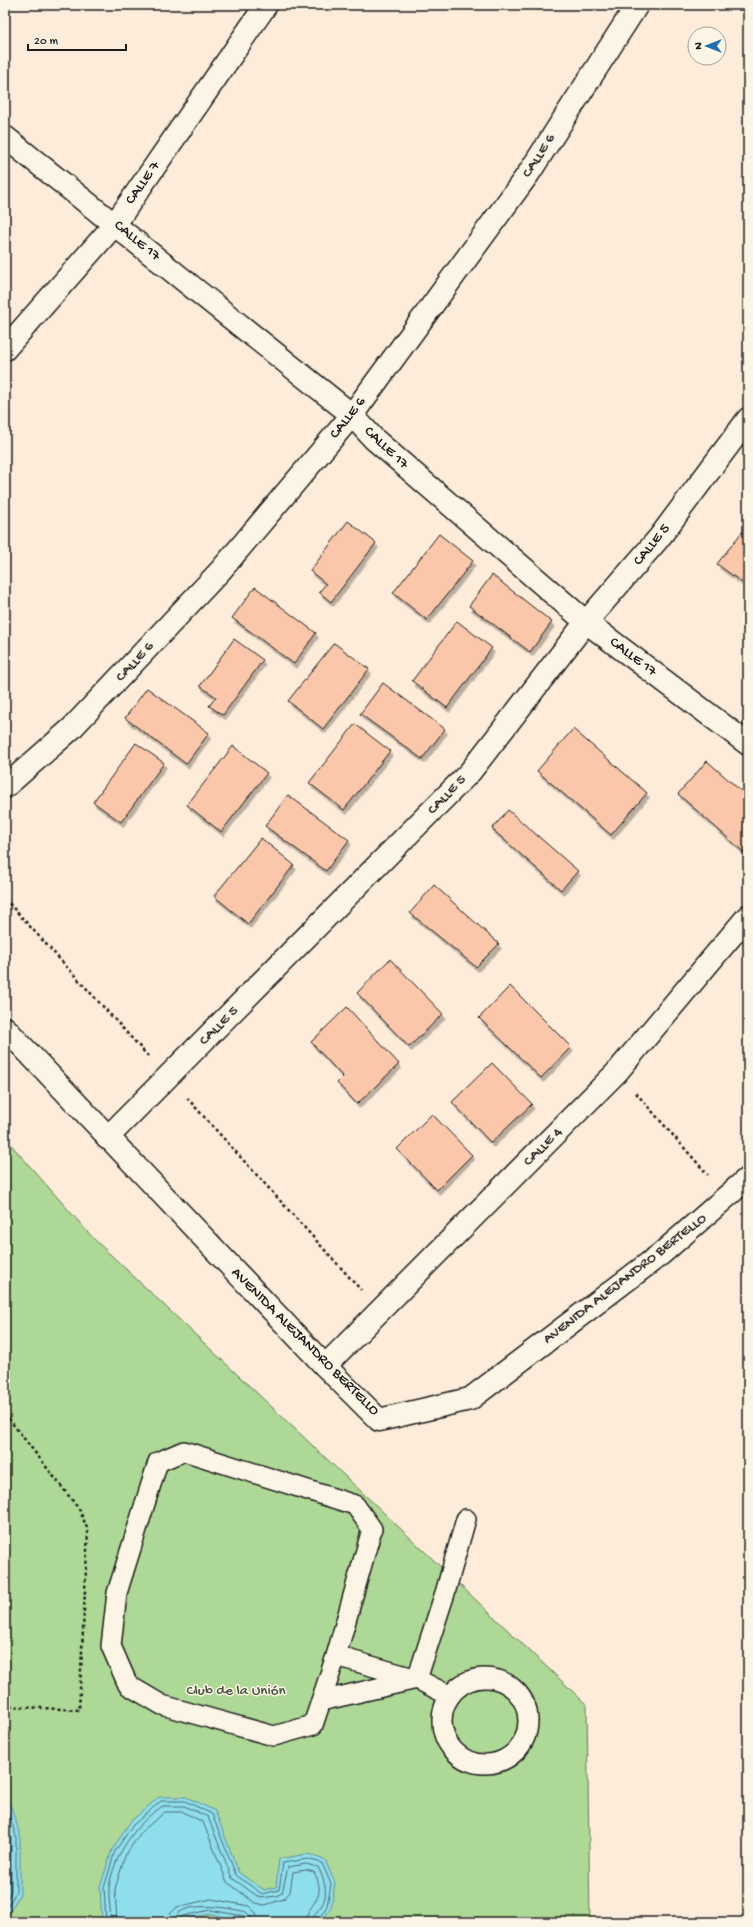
<svg xmlns="http://www.w3.org/2000/svg" width="753" height="1927" font-family="'Gochi Hand',sans-serif">
  <style>
    .green { fill: #aed895; stroke: #657a58 }
    .water { fill: #8fdeed; stroke: #619099 }
    .lines { fill: none; stroke-linecap: round; stroke-linejoin: round }
    .shore { stroke: #4a6a70; stroke-width: 1 }
    .building { fill: #fac7ab; stroke: #1c1c1c; filter: url(#shadow) }
    .lane-casing { stroke: #1c1c1c; stroke-width: 22 }
    .street-casing { stroke: #1c1c1c; stroke-width: 25 }
    .secondary-casing { stroke: #1c1c1c; stroke-width: 25 }
    .path { stroke: #1c1c1c; stroke-width: 2.5; stroke-dasharray: 3 3; stroke-linecap: butt }
    .lane { stroke: #fcf5e5; stroke-width: 19 }
    .street { stroke: #fcf5e5; stroke-width: 22 }
    .secondary { stroke: #fcf5e5; stroke-width: 22 }
    .labels { text-anchor: middle; dominant-baseline: central; stroke-width: 3; stroke-linejoin: round; paint-order: stroke }
    .street-label { font-size: 15px; fill: #1c1c1c; stroke: #fcf5e5 }
    .park-label { font-size: 15px; fill: #485440; stroke: #fcf5e5 }
  </style>
  <defs>
    <filter id="shadow"><feDropShadow dx="2.5" dy="4.5" stdDeviation="0" flood-color="#0004"/></filter>
  </defs>
  <rect width="100%" height="100%" fill="#fcecd9"/>
  <filter id="ink" filterUnits="userSpaceOnUse"><feTurbulence type="fractalNoise" baseFrequency=".025" numOctaves="2"/><feDisplacementMap in="SourceGraphic" scale="8" xChannelSelector="R" yChannelSelector="G"/><feConvolveMatrix kernelMatrix="1 2 1 2 8 2 1 2 1" color-interpolation-filters="sRGB"/></filter>
  <g filter="url(#ink)">
    <!-- green -->
    <path class="green" d="M5,1138L94,1239L587,1705L590,1922H5Z"/>
    <!-- water -->
    <g class="water">
      <path d="M159,1797H186L215,1811L239,1873L264,1890L276,1887L279,1859L307,1854L325,1860L335,1883L331,1907L320,1922H247L210,1914L185,1919L181,1922H102L100,1887L112,1850L130,1822Z"/>
      <path d="M5,1802L10,1804L20,1835V1894L5,1919Z"/>
    </g>
    <g class="lines">
      <!-- shore -->
      <g class="shore">
        <path d="M5,1807L7,1808L16,1836V1892L5,1911"/>
        <path d="M5,1817L11,1837V1891L5,1902"/>
        <path d="M5,1836V1890"/>
        <path d="M106,1922L104,1888L115,1851L133,1825L161,1801H185L212,1814L236,1875L262,1894L279,1890L283,1863L307,1859L322,1863L331,1884L327,1906L317,1922"/>
        <path d="M111,1922C111,1911 108,1899 109,1888C113,1857 136,1822 163,1806H184L208,1817L232,1878L260,1898L277,1896L282,1893L288,1867L306,1864L318,1867C324,1879 329,1893 322,1905C318,1911 313,1915 312,1922"/>
        <path d="M117,1922L115,1889L125,1856L141,1832L165,1812H183L203,1822L227,1882L255,1903L265,1905L284,1899L290,1892L293,1872L306,1870L314,1872C329,1901 307,1901 306,1922"/>
        <path d="M168,1922L171,1913L177,1907L211,1899L249,1906L256,1913L258,1922"/>
        <path d="M174,1922C176,1898 231,1908 246,1912L250,1916L252,1922"/>
        <path d="M179,1922L180,1918L183,1916L210,1910L244,1916L247,1922"/>
      </g>
    </g>
    <!-- building -->
    <g class="building">
      <path d="M348,521L376,543L331,602L319,592L326,584L310,571Z"/>
      <path d="M742,532L748,536V587L717,564Z"/>
      <path d="M439,534L473,561L427,620L393,593Z"/>
      <path d="M492,575L552,622L530,652L469,606Z"/>
      <path d="M255,587L316,633L294,664L232,618Z"/>
      <path d="M457,621L492,648L447,708L412,681Z"/>
      <path d="M234,639L263,660L223,715L209,706L216,697L200,686Z"/>
      <path d="M334,643L369,669L323,729L288,701Z"/>
      <path d="M383,683L445,729L422,759L360,714Z"/>
      <path d="M147,688L209,733L186,764L125,718Z"/>
      <path d="M355,724L390,751L344,810L309,783Z"/>
      <path d="M573,729L647,793L611,835L537,771Z"/>
      <path d="M136,743L164,763L121,822L93,802Z"/>
      <path d="M233,746L267,773L221,832L187,805Z"/>
      <path d="M707,761L748,797V856L678,794Z"/>
      <path d="M288,795L349,840L326,871L265,826Z"/>
      <path d="M508,810L578,871L561,890L492,829Z"/>
      <path d="M261,838L294,865L248,924L214,896Z"/>
      <path d="M434,885L499,944L476,967L410,913Z"/>
      <path d="M390,959L443,1014L409,1047L357,993Z"/>
      <path d="M510,986L571,1047L541,1078L479,1018Z"/>
      <path d="M347,1007L399,1064L357,1104L337,1083L343,1077L311,1042Z"/>
      <path d="M492,1063L532,1104L491,1143L452,1102Z"/>
      <path d="M432,1114L472,1155L437,1190L397,1149Z"/>
    </g>
    <g class="lines">
      <defs>
        <g id="lane">
          <path d="M184,1451L355,1505L372,1529L336,1656L313,1725L274,1736L162,1705L128,1685L111,1646L117,1593L158,1462Z"/>
          <path d="M336,1656L417,1679L450,1696"/>
          <circle cx="485" cy="1721" r="43"/>
          <path d="M321,1701L417,1679L445,1593L466,1519"/>
        </g>
        <g id="street">
          <path d="M5,137L352,415L374,439L586,622L748,744"/>
          <path d="M5,349L115,224L266,5"/>
          <path d="M5,787L71,729L221,570L352,415L529,173L637,5"/>
          <path d="M107,1138L470,772L586,622L659,538L748,419"/>
          <path d="M325,1366L617,1072L748,916"/>
        </g>
        <path id="secondary" d="M5,1028L325,1366L379,1420L470,1399L661,1254L748,1178"/>
      </defs>
      <!-- lane casing -->
      <use href="#lane" class="lane-casing"/>
      <!-- street casing -->
      <use href="#street" class="street-casing"/>
      <!-- secondary casing -->
      <use href="#secondary" class="secondary-casing"/>
      <!-- path -->
      <g class="path">
        <path d="M5,899L148,1056"/>
        <path d="M636,1093L708,1175"/>
        <path d="M187,1098L361,1290"/>
        <path d="M5,1414L79,1509L88,1530L79,1710L5,1706"/>
      </g>
      <!-- lane -->
      <use href="#lane" class="lane"/>
      <!-- street -->
      <use href="#street" class="street"/>
      <!-- secondary -->
      <use href="#secondary" class="secondary"/>
    </g>
  </g>
  <g class="labels">
    <!-- street labels -->
    <g class="street-label">
      <text transform="translate(539 156) rotate(-57)">CALLE 6</text>
      <text transform="translate(143 183) rotate(-55)">CALLE 7</text>
      <text transform="translate(137 241) rotate(39)">CALLE 17</text>
      <text transform="translate(348 418) rotate(-52)">CALLE 6</text>
      <text transform="translate(386 448) rotate(43)">CALLE 17</text>
      <text transform="translate(652 545) rotate(-51)">CALLE 5</text>
      <text transform="translate(633 657) rotate(37)">CALLE 17</text>
      <text transform="translate(135 662) rotate(-47)">CALLE 6</text>
      <text transform="translate(447 795) rotate(-46)">CALLE 5</text>
      <text transform="translate(219 1026) rotate(-45)">CALLE 5</text>
      <text transform="translate(543 1147) rotate(-45)">CALLE 4</text>
      <text transform="translate(625 1279) rotate(-38)">AVENIDA ALEJANDRO BERTELLO</text>
      <text transform="translate(305 1342) rotate(45)">AVENIDA ALEJANDRO BERTELLO</text>
    </g>
    <!-- park labels -->
    <g class="park-label">
      <text x="236" y="1691">Club de la Unión</text>
    </g>
  </g>
  <!-- margin -->
  <rect width="753" height="1927" fill="none" stroke="#fcf5e5" stroke-width="20"/>
  <rect x="10" y="10" width="733" height="1907" fill="none" stroke="#1c1c1c" stroke-width="1.5" filter="url(#ink)"/>
  <!-- north arrow -->
  <g transform="translate(707 46) rotate(270)"><circle r="19" fill="#fcf5e5" stroke="#a29e95"/>
  <path d="M0-3L7 15L0 10L-7 15Z" fill="#1f6fb2"/>
  <text y="-6" font-size="11" font-weight="bold" text-anchor="middle" fill="#1c1c1c">N</text>
  </g>
  <!-- scale -->
  <path d="M28 44v6h98v-6" fill="none" stroke="#1c1c1c" stroke-width="2"/>
  <text x="34" y="44" font-size="12" fill="#1c1c1c" stroke="#fcf5e5" stroke-width="3" paint-order="stroke">20 m</text>
</svg>
